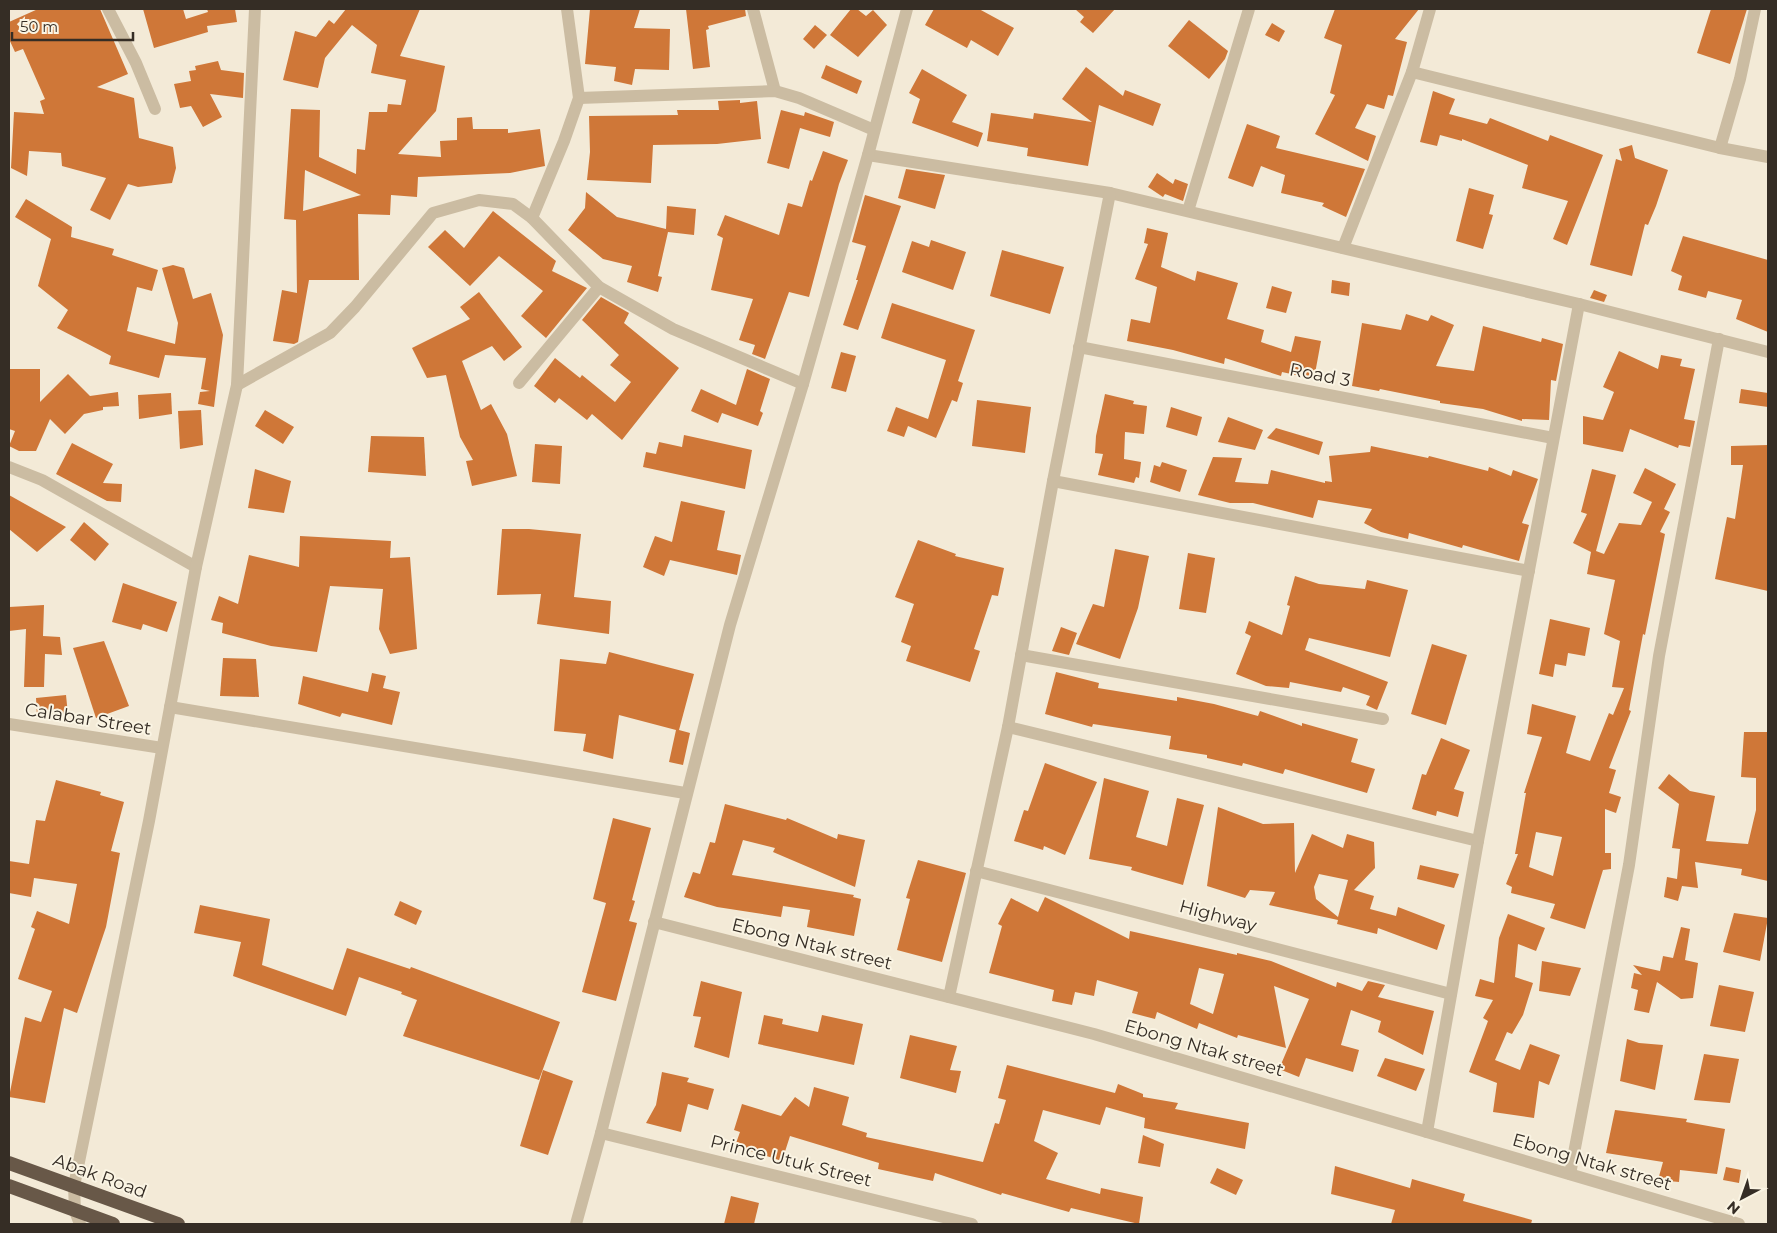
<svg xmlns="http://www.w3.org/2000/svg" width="1777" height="1233" font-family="Montserrat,sans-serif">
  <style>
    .building { fill: #cf7738; fill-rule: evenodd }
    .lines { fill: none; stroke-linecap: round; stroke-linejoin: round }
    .minor { stroke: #cbbca2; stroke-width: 12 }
    .tertiary { stroke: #cbbca2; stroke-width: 12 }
    .trunk { stroke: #685848; stroke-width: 14 }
    .labels { text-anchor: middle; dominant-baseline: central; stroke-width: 4; stroke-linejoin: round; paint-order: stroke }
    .street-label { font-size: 18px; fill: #352d25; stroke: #faf4e3 }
  </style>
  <rect width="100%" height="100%" fill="#f3ead7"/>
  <!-- building -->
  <g class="building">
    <path d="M38,9H100L128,74L97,87L134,98L139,138L173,147L176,168L172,183L138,187L128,184L110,220L90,210L106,178L62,166L61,153L29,151L27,176L11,168L14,112L44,114L40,101L45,99L23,49L15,52L9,39V22Z"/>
    <path d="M143,9H183L186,19L208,12L207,9H235L237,22L207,26L208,32L154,48Z"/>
    <path d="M346,9H420L400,56L445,66L436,111L398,154L441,157L440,141L457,140V118L472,117L473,129H508V133L540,129L545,166L510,173L418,177L417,197L391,195L390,215L358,214L359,280H309L298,342L294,344L273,341L282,290L297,293L296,220L284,219L291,109L320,110L319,157L356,174L357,149L365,150L369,112H387L388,104L401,105L406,80L371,73L377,45L352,25L325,58L318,88L283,80L295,31L316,37L329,20L334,24ZM305,170L361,195L303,211Z"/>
    <path d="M590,9H640L634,28L670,29L669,70L635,69L632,85L614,81L616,67L585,64Z"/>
    <path d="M686,9H745L746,16L708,26L709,29L706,30L710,67L693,69Z"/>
    <path d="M851,9H857L866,16L873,10L887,25L858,57L830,35Z"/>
    <path d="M934,9H979L1014,28L998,56L971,40L967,48L925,25Z"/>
    <path d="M1075,9H1115L1093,33L1080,22L1084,17Z"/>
    <path d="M1335,9H1419L1395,39L1407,42L1393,96L1388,95L1384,109L1367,104L1355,128L1376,136L1368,161L1315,134L1335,95L1330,93L1342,45L1324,38Z"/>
    <path d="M1711,9H1747L1730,64L1697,53Z"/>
    <path d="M1189,20L1228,51L1225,59L1209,79L1168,46Z"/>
    <path d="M1272,23L1285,31L1279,42L1265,35Z"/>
    <path d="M815,25L827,35L814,49L803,39Z"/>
    <path d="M218,61L221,70L244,73L243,98L210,94L222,117L203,127L191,106L180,108L174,84L191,81L189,71L196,70L195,66Z"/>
    <path d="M826,65L862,81L857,94L821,78Z"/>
    <path d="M1086,67L1123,96L1125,90L1161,104L1153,126L1099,105L1088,166L1027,156L1028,148L987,141L991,113L1033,119L1034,113L1092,122L1062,99Z"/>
    <path d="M922,69L967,95L952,122L983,133L978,147L912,123L920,99L909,93Z"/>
    <path d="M1433,91L1455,99L1449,114L1487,124L1490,118L1548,141L1550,135L1603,155L1567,245L1553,239L1568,201L1522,188L1528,165L1462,139V141L1440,135L1437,146L1420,142Z"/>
    <path d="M740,100V103L757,101L761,139L717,144L653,145L651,183L587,180L590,152L589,116L678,115L677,110H719L718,101Z"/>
    <path d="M781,110L804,116L805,112L834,122L830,137L800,128L789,169L767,163Z"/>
    <path d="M1247,124L1280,136L1276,148L1365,169L1346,217L1322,206L1324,203L1281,193L1285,175L1261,166L1253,187L1228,178Z"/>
    <path d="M1632,145L1635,158L1668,170L1656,206L1648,225L1645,224L1632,276L1590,265L1616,159L1622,161L1619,149Z"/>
    <path d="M823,151L848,160L839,184L809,297L789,292L765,359L752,354L755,345L739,340L753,299L711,290L723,238L717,235L725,215L779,235L788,203L802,207L810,180L812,181Z"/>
    <path d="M906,169L945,175L935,209L898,198Z"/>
    <path d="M1157,173L1173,184L1175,179L1188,184L1183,201L1165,194L1163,197L1148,187Z"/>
    <path d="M1469,188L1494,195L1489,214L1493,215L1483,249L1456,241Z"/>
    <path d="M586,192L617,217L666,229L667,206L696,209L694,235L668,232L658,276L662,277L658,292L627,282L632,266L603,259L568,230L585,208Z"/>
    <path d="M865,195L901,206L858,330L843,325L858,280H856L866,246L852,242Z"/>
    <path d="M26,199L72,227L71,237L114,249L112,255L158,270L152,291L137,287L127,331L175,344L178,323L162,268L173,265L184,268L193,299L211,293L223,335L214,407L198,404L200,392L210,391L201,389L206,358L165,355L159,378L109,364L111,356L57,328L68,310L38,286L51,239L15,217Z"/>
    <path d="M493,211L556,261L552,271L587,288L546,338L521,316L543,291L499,256L470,286L428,247L445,230L464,248Z"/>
    <path d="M1147,228L1168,233L1161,267L1195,281L1197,271L1238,283L1227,319L1264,330L1261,342L1291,352L1295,336L1321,341L1314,379L1282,372L1281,376L1225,358L1224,364L1173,350L1127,341L1131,319L1150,323L1157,287L1135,279L1148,244L1144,243Z"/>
    <path d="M1683,236L1768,260V332L1736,319L1742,300L1708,291L1706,298L1678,290L1682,276L1671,271Z"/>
    <path d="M931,240L966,252L953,290L902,272L912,241L929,247Z"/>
    <path d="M1002,250L1064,267L1050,314L990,296Z"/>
    <path d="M1332,280L1350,283L1349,296L1331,293Z"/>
    <path d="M1272,286L1292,292L1286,313L1266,308Z"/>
    <path d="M1594,290L1607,295L1604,302L1590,298Z"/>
    <path d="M479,292L522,347L504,361L492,346L462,361L481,410L491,404L507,434L517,476L472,486L466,461L473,460L460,437L446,375L427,378L412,348L470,319L460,307Z"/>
    <path d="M601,297L629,313L624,323L679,368L622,440L592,414L587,420L559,398L555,403L534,386L555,358L580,378L582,375L615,402L631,382L610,365L619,355L582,320Z"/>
    <path d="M892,303L975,330L958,381L963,383L957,402L952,400L936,438L908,426L904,437L887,431L896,407L928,419L946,360L881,338Z"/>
    <path d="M1406,314L1428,321L1431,315L1454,325L1436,366L1474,371L1483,326L1541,342L1542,338L1563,344L1556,381L1551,380L1549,420L1522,419V421L1483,409L1440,403V401L1380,389L1379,391L1352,386L1362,323L1401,330Z"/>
    <path d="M1619,351L1658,369L1661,355L1682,359L1680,366L1695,369L1684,419L1695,421L1690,447L1679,445L1678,448L1630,429L1623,452L1583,444V416L1603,420L1614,392L1603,387Z"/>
    <path d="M841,352L856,356L846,392L831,388Z"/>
    <path d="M9,369H40V402L68,374L90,396L118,392L119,406L103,407V410L84,414L65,434L50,419L36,451H19L9,446L15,431L9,429Z"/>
    <path d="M747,369L770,379L760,411L763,413L758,426L722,413L718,423L691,411L701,389L736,405Z"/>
    <path d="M1741,389L1768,393V407L1739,403Z"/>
    <path d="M171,393L172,414L139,419L138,395Z"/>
    <path d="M1105,394L1134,401L1133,404L1147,406L1144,434L1125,432L1124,459L1141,462L1139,478L1136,477L1134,483L1098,475L1103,454L1095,453L1096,436Z"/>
    <path d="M977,400L1031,407L1025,453L972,446Z"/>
    <path d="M1171,407L1202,417L1197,436L1166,427Z"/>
    <path d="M201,410L203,445L180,449L178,411Z"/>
    <path d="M265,410L294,427L283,444L255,426Z"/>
    <path d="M1228,417L1263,430L1255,450L1218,442Z"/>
    <path d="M1276,428L1323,442L1319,455L1267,438Z"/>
    <path d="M684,435L752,450L745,489L643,467L646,452L656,454L659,442L682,447Z"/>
    <path d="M371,436L424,437L426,476L368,472Z"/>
    <path d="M72,443L113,464L103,483L122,484L121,502L107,501L56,474Z"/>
    <path d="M535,444L562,446L560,484L532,482Z"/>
    <path d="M1768,445V591L1715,579L1727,517L1735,519L1743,465H1731V446Z"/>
    <path d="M1371,446L1428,458L1429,456L1488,471L1489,467L1511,476L1513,470L1538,479L1522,523L1529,525L1519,561L1463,545L1462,548L1409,533L1408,539L1381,532L1364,523L1372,509L1318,500L1313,518L1253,503H1230L1198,495L1213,457L1242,458L1235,482L1268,484L1271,470L1325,483V481L1332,482L1329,456L1370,452Z"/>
    <path d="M1162,462L1187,470L1180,492L1150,482L1154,465L1160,467Z"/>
    <path d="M1645,468L1676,484L1664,509L1670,512L1660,532L1665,534L1645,635L1643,634L1629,710L1631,711L1609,768L1616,770L1609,793L1621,797L1616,813L1605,809V853H1611V869L1603,870L1585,929L1550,918L1555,904L1511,893L1512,887L1506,884L1518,854H1515L1526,793H1524L1542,737L1527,734L1532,704L1576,716L1566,753L1590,761L1609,713L1613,715L1624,688L1612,687L1620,641L1604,634L1615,580L1587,574L1591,552L1573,543L1587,514L1581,512L1592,469L1616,475L1596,551L1604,554L1619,523L1641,525L1652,502L1633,493ZM1536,832L1562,837L1553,876L1529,867Z"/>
    <path d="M255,469L291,481L284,513L248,508Z"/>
    <path d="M9,495L66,527L37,552L9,529Z"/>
    <path d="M681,501L725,511L717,550L741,555L737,575L670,560L664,576L643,567L655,536L672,542Z"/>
    <path d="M84,522L109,544L95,561L70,540Z"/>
    <path d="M502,529H529L581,534L574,597L611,601L609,634L537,624L541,594L497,595Z"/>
    <path d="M300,536L391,541L390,558L410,557L417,649L390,654L379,629L383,589L330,586L317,652L271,646L222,633L223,623L211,620L219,596L238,604L249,555L299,567Z"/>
    <path d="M918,540L956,554L955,556L1004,568L998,596L992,595L974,649L980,651L970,682L906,661L911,646L901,642L914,604L895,597Z"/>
    <path d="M1115,549L1149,556L1138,608L1120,659L1076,644L1093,604L1104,607Z"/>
    <path d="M1188,553L1215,558L1206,613L1179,609Z"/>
    <path d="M1295,576L1319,584L1365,589L1367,580L1408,590L1390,657L1309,638L1305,650L1388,682L1377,710L1366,705L1370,696L1343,687L1341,692L1290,682L1289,688L1266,686L1236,674L1251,636L1245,633L1249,621L1282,635L1290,606L1287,605Z"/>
    <path d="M123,583L177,602L167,632L143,624L141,630L112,622Z"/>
    <path d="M44,605L43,636L60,637L62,655L45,654L44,687H24L26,629L9,631V607Z"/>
    <path d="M1550,619L1590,628L1585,656L1568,653L1566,666L1555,664L1553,677L1539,674Z"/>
    <path d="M1061,627L1077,633L1069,655L1052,651Z"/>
    <path d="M104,641L129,706L96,718L73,648Z"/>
    <path d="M1432,644L1467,655L1446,725L1411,714Z"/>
    <path d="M609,652L694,674L679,730L690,733L683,765L669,762L676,730L619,715L613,759L583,751L586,734L554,731L560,659L606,664Z"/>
    <path d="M223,658L256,659L259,697L220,696Z"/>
    <path d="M1056,672L1099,683L1098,688L1177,701V697L1214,704L1258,716L1260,711L1302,726V723L1358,739L1351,762L1375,769L1367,793L1285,769L1283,774L1243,763L1242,766L1207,758V755L1169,749L1171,736L1093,724L1092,727L1045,714Z"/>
    <path d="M372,673L386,676L383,688L400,692L392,725L342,713L340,717L298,704L303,676L368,692Z"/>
    <path d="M66,695L68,715L37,717L36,698Z"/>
    <path d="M1744,732H1768V881L1741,875L1742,869L1695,862L1698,888L1682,886L1678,901L1664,897L1667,877L1677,879L1680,849L1672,848L1679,804L1658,788L1669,774L1690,791L1715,796L1706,841L1748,844L1756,810V778L1741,777Z"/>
    <path d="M1441,738L1470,750L1454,789L1464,792L1458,817L1437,811L1436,816L1412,809L1422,774L1426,775Z"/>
    <path d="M1045,763L1097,782L1065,855L1044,846L1043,850L1014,841L1024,810L1028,811Z"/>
    <path d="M1104,778L1149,791L1136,837L1167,846L1177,798L1204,805L1183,885L1131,870L1132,867L1089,859Z"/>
    <path d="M56,780L101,792L100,795L124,802L111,851L120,853L106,927L77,1013L64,1008L45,1103L9,1097L25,1017L41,1022L52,991L18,979L35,929L31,927L37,911L69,924L77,884L34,878L31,897L9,893V861L29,864L36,820L45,821Z"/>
    <path d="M725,804L786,820L787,818L837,839L838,834L865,840L855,887L773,852L775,848L743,840L732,875L854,895L853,897L861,899L854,936L807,927L810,910L783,906L781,917L717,907L684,897L693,872L700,874L710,842L715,843Z"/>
    <path d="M1218,807L1263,824L1294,823L1295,873L1312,834L1343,848L1347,834L1374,842L1375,868L1354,890L1374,896L1370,909L1396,916L1398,907L1445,925L1437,950L1378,928L1377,934L1337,924L1338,920L1269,905L1275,892L1250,890L1245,898L1207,886ZM1319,874L1348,880L1338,917L1316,899L1314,887Z"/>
    <path d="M613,818L651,828L632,900L635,901L629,921L637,923L616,1001L582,992L606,903L593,899Z"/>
    <path d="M918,860L966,873L942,962L897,950L910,899L906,898Z"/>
    <path d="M1420,865L1459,874L1454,888L1417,879Z"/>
    <path d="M1045,897L1129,939L1130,931L1237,955V953L1271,961L1336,987L1337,982L1362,991L1368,981L1385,985L1378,997L1434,1011L1423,1055L1378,1032L1381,1021L1351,1010L1341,1045L1359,1050L1353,1072L1306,1058L1299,1077L1279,1069L1309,999L1274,986L1286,1048L1238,1035L1237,1038L1199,1023L1197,1029L1157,1012L1155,1019L1132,1013L1138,992L1097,980L1094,996L1075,992L1072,1005L1052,1001L1054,990L989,973L1002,926L998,924L1011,898L1038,912ZM1199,968L1224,974L1213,1014L1190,1004Z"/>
    <path d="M400,901L422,911L416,925L394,915Z"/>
    <path d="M200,905L270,919L262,965L333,990L347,948L410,969L411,967L560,1022L539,1080L403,1036L417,1000L401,994L402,992L359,977L346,1016L233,976L241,942L194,933Z"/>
    <path d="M1734,913L1768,918L1760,961L1723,952Z"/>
    <path d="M1508,914L1545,928L1536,951L1518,944L1515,977L1533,983L1523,1015L1512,1034L1507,1032L1495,1060L1520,1070L1530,1044L1560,1055L1549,1085L1539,1081L1534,1118L1493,1112L1497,1083L1469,1072L1488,1021L1483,1018L1493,1000L1475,996L1480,979L1494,983L1499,938Z"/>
    <path d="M1681,927L1690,929L1685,960L1698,963L1693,998L1681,999L1657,982L1649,1013L1634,1010L1638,990L1631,988L1634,973L1642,975L1633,965L1660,971L1663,956L1673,958Z"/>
    <path d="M1542,961L1581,968L1570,996L1539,991Z"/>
    <path d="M701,981L742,992L729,1058L694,1047L701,1017L693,1016Z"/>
    <path d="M1719,985L1754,992L1745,1032L1710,1026Z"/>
    <path d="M764,1015L783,1019L782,1024L818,1032L822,1015L863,1024L854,1065L758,1044Z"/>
    <path d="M910,1035L957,1046L950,1070L961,1071L956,1093L900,1078Z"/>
    <path d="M1627,1039L1639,1043L1663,1045L1655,1090L1620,1081Z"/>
    <path d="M1704,1054L1739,1059L1730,1103L1694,1100Z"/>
    <path d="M1385,1058L1425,1069L1416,1091L1377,1076Z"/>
    <path d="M1007,1065L1115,1093L1118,1084L1143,1094V1097L1178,1103L1175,1109L1249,1123L1245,1149L1144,1128L1145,1118L1106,1107L1100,1125L1043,1110L1034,1141L1058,1153L1046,1179L1100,1194L1101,1188L1143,1197L1139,1224L1071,1208L1069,1212L1002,1193L1001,1195L935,1173L933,1181L878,1169L879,1163L790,1136L782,1161L735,1146L740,1132L734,1130L742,1104L781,1116L795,1097L809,1107L814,1087L849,1097L842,1125L867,1133L866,1137L983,1162L995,1123L999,1124L1006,1100L998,1098Z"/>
    <path d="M543,1070L573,1081L548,1155L520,1146Z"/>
    <path d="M662,1072L689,1078L687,1082L714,1089L708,1110L688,1104L681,1132L646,1123L656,1105Z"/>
    <path d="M1615,1110L1687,1119L1686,1122L1725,1129L1717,1174L1680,1170L1679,1182L1658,1180L1663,1162L1606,1153Z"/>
    <path d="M1143,1135L1164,1144L1160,1167L1138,1163Z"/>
    <path d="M1335,1166L1410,1188L1412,1179L1465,1194L1463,1201L1532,1220L1531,1224H1391L1395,1210L1331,1194Z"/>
    <path d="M1726,1167L1741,1170L1739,1183L1723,1180Z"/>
    <path d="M1217,1168L1243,1180L1236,1195L1210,1183Z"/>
    <path d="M731,1196L759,1203L754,1224H724Z"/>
  </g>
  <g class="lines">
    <!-- minor -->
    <g class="minor">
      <path d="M108,9L136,63L155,109"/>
      <path d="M753,9L775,91"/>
      <path d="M1412,72L1720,148L1768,157"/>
      <path d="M579,98L775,91L799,98L874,130"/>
      <path d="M1720,148L1740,79L1755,9"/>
      <path d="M868,155L1110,193L1579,304L1768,352"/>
      <path d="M1188,211L1249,9"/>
      <path d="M532,218L564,141L579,98L567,9"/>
      <path d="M1343,248L1412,72L1430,9"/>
      <path d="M1079,347L1553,438"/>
      <path d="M519,383L599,287"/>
      <path d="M237,385L330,333L355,307L433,213L479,200L513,204L532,218L599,287L673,329L803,384"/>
      <path d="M9,467L42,480L196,567"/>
      <path d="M1053,481L1529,571"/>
      <path d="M1021,655L1383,719"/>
      <path d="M170,707L685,793"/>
      <path d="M9,724L162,748"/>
      <path d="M1008,727L1478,841"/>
      <path d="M976,871L1451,994"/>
      <path d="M654,922L1094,1034L1739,1224"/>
      <path d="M949,997L1008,727L1053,481L1110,193"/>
      <path d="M1427,1132L1478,841L1579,304"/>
      <path d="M601,1133L972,1224"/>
      <path d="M1570,1174L1629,865L1659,656L1719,339"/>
      <path d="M75,1211L80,1224"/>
      <path d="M576,1224L601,1133L730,625L803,384L868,155L907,9"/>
    </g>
    <!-- tertiary -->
    <path class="tertiary" d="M75,1211L74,1186L149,821L196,567L237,385L255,9"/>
    <!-- trunk -->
    <g class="trunk">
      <path d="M9,1163L178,1224"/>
      <path d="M9,1186L113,1224"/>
    </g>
  </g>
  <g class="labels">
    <!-- street labels -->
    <g class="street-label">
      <text transform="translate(1320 375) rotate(11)">Road 3</text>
      <text transform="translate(88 719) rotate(9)">Calabar Street</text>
      <text transform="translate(1218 916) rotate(15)">Highway</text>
      <text transform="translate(812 944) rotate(14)">Ebong Ntak street</text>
      <text transform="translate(1204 1048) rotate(16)">Ebong Ntak street</text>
      <text transform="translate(791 1161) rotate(14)">Prince Utuk Street</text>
      <text transform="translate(1592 1162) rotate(16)">Ebong Ntak street</text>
      <text transform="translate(100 1176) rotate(20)">Abak Road</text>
    </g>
  </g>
  <!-- border -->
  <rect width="1777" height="1233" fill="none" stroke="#352d25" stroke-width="20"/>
  <!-- north arrow -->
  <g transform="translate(1742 1198) rotate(221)" stroke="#faf4e3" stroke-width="4" paint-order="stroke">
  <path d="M0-4L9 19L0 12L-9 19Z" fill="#352d25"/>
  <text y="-8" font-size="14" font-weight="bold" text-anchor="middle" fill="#352d25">N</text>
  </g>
  <!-- scale -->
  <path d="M12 32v8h121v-8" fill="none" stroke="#352d25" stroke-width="2.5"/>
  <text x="20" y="32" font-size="15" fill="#352d25" stroke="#faf4e3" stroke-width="4" paint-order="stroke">50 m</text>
</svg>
